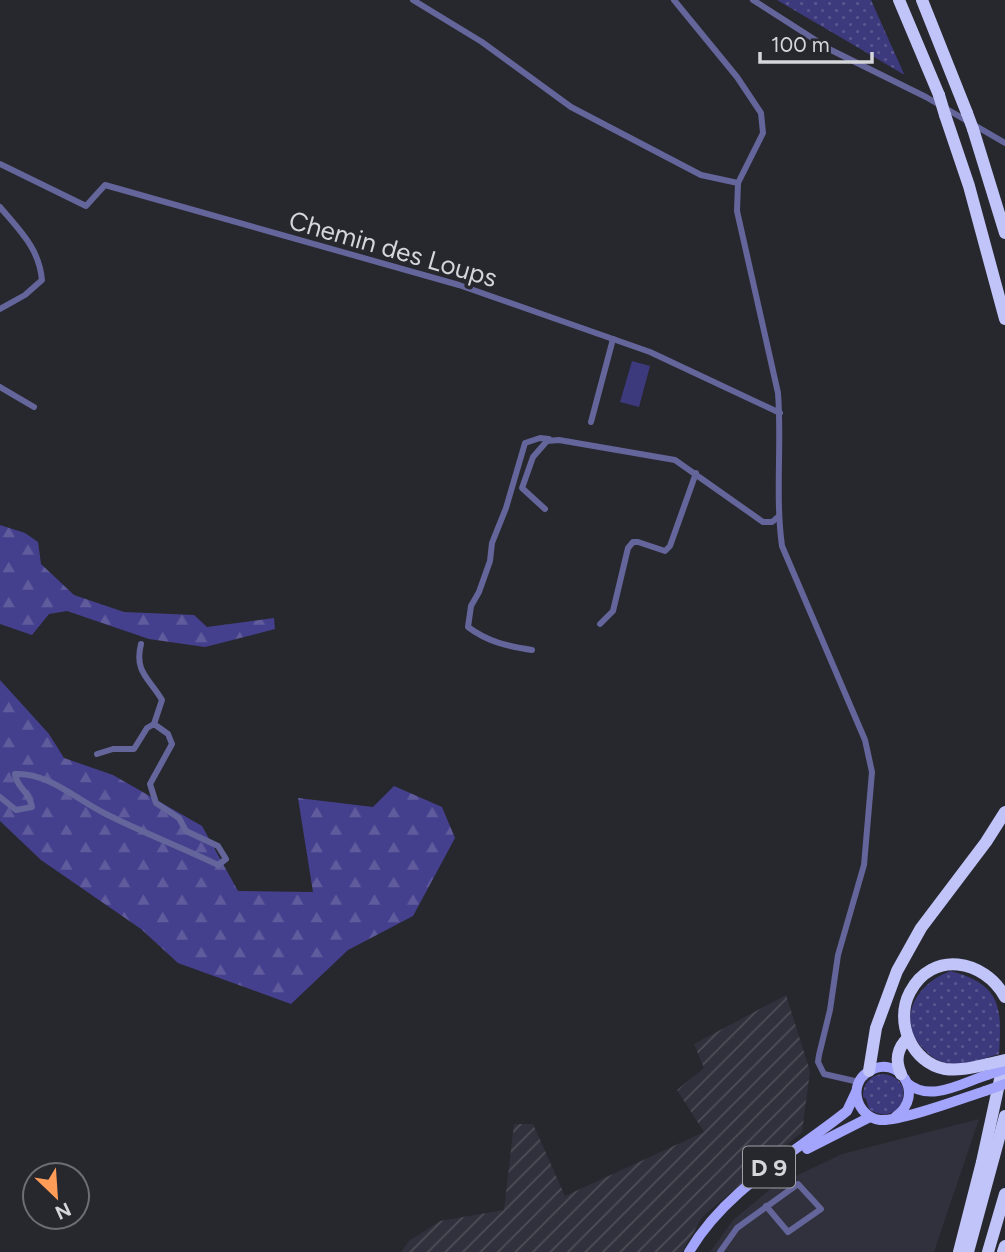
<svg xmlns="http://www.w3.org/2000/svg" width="1005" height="1252" font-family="Figtree,sans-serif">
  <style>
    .built { fill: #31313d }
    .industrial { fill: url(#industrial-furrows) }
    .grass { fill: url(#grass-dots) }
    .forest { fill: url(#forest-firs) }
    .green { fill: #3d397d }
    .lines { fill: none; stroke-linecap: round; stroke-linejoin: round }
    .street { stroke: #64659a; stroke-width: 6 }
    .primary { stroke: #a3a4fb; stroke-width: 10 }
    .highway { stroke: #c1c4f8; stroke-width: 12 }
    .primary-bridge { stroke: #a3a4fb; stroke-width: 10 }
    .highway-bridge { stroke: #c1c4f8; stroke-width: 12 }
    .labels { text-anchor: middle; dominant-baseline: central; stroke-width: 7; stroke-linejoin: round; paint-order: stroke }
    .shield { fill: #27272e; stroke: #a1a2a6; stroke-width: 2 }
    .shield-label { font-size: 24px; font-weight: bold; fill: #d5d6da }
    .street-label { font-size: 26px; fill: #d5d6da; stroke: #27272e }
  </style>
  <defs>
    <pattern id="industrial-furrows" width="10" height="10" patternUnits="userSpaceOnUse" patternTransform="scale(1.75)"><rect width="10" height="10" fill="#31313d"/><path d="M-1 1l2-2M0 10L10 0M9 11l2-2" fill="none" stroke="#4e4e58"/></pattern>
    <pattern id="grass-dots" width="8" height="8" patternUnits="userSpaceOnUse" patternTransform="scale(1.75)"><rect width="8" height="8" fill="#3d397d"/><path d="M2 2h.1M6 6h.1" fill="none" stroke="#58558f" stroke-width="1.8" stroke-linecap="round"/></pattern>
    <pattern id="forest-firs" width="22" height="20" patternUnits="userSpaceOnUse" patternTransform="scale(1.75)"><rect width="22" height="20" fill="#45408d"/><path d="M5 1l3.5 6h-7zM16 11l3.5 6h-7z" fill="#5f5b9c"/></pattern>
  </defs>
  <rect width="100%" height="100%" fill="#27272e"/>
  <!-- built -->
  <path class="built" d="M979,1119L934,1252H710L733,1220L773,1187L842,1154Z"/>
  <!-- industrial -->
  <path class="industrial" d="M786,995L810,1071L802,1132L703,1216L682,1252H401L409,1241L440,1221L504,1210L514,1124H533L565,1196L704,1132L677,1090L704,1068L694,1044Z"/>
  <!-- grass -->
  <g class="grass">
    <path d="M777,0H871L904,74H903Z"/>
    <path d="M951,971C1002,985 1002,1008 999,1054C983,1058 968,1067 952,1064C939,1063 928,1055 920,1045C896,1015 920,981 951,971Z"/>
    <path d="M882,1074C921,1077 901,1131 869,1109L866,1099L863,1097C863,1084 869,1076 882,1074Z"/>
  </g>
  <!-- forest -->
  <g class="forest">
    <path d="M0,525L25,533L38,542L41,564L74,595L124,612L194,615L207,627L274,618L275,629L205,647L149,639L67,611L49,614L32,635L0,624Z"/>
    <path d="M0,680L49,734L64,758L113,775L202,826L238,891L313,892L298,798L373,807L394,786L442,807L455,838L413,916L348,950L291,1004L178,963L141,929L41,860L0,821Z"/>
  </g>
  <!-- green -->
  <path class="green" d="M632,361L650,366L639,407L620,402Z"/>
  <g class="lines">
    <!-- street -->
    <g class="street">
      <path d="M413,0L482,42L571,107L701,175L738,183"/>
      <path d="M674,0L737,77L761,113L763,133L738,183L737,211L778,393C782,444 775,495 782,546L865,740L872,772L864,865L838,955L830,1010L819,1055L818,1062L824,1074L859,1082"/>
      <path d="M753,0L831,50L926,97L1005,143"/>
      <path d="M0,164L86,206L105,185L459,285L650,352L780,413"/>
      <path d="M0,207C20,231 39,248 42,280L25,295L0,309"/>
      <path d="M0,387L34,407"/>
      <path d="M591,422L613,339"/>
      <path d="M545,509L522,488L533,457L547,441L559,440L675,460L763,522H772L778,517"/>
      <path d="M600,624L613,611L628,548L633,542H638L665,551L670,546L696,473"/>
      <path d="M141,644C134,672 149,678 162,700L154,724"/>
      <path d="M532,650C507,646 488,642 468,627L471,606L479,592L490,561L492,543L506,508L525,443L540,438L549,439"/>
      <path d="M0,797L16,810L32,807C29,790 17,789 15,774C47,772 76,799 104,813C141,832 181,847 218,865L226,859L218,846L186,831L179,818L156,803L150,784L172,744L168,734L154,724L147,728L134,749H113L97,754"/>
      <path d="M720,1252L737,1228L798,1184L821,1209L788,1232L766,1206"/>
    </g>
    <!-- primary -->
    <g class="primary">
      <path d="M907,1083C930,1103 962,1083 987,1075"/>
      <path d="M895,1117C927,1095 898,1052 868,1072C847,1085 857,1117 880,1120C900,1122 963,1098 985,1091"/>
      <path d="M807,1149L870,1117"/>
      <path d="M689,1252C726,1189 792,1155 847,1111L856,1092"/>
    </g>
    <!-- highway -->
    <g class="highway">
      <path d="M899,0L939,95"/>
      <path d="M922,0L967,113"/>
      <path d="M945,115L969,186L1005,319"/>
      <path d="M973,129L1005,233"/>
      <path d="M988,1064C974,1067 960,1071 945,1069C912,1063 894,1022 910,992C932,950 984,959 1005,997"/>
      <path d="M869,1071L876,1028L897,971L921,928L986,842L1005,812"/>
      <path d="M901,1074C895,1061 897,1048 908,1038"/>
      <path d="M959,1252L982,1162L1004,1061"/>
      <path d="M968,1252L1005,1116"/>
      <path d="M988,1252L1005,1194"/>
      <path d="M1003,1252L1005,1246"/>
    </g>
    <!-- primary-bridge -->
    <g class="primary-bridge">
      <path d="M987,1075L1005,1069"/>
      <path d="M985,1091L1005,1084"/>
    </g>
    <!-- highway-bridge -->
    <g class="highway-bridge">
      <path d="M939,95L945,115"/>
      <path d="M967,113L973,129"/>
      <path d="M988,1064L1005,1060"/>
    </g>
  </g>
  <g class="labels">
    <!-- shield labels -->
    <rect class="shield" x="743" y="1146.5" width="52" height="41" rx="5"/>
    <g class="shield-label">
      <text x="769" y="1167">D 9</text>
    </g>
    <!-- street labels -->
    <g class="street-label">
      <text transform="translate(393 249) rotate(16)">Chemin des Loups</text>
    </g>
  </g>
  <!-- north arrow -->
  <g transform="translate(56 1196) rotate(155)"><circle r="33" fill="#27272e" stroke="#6d6d73" stroke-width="2"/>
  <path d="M0-5L12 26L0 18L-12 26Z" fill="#fe9c58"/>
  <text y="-10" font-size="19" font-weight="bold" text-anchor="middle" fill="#d5d6da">N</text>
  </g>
  <!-- scale -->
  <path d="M760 52v10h112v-10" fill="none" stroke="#d5d6da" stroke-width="3.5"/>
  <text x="771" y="52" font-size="21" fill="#d5d6da" stroke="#27272e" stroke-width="5" paint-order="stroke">100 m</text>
</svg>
